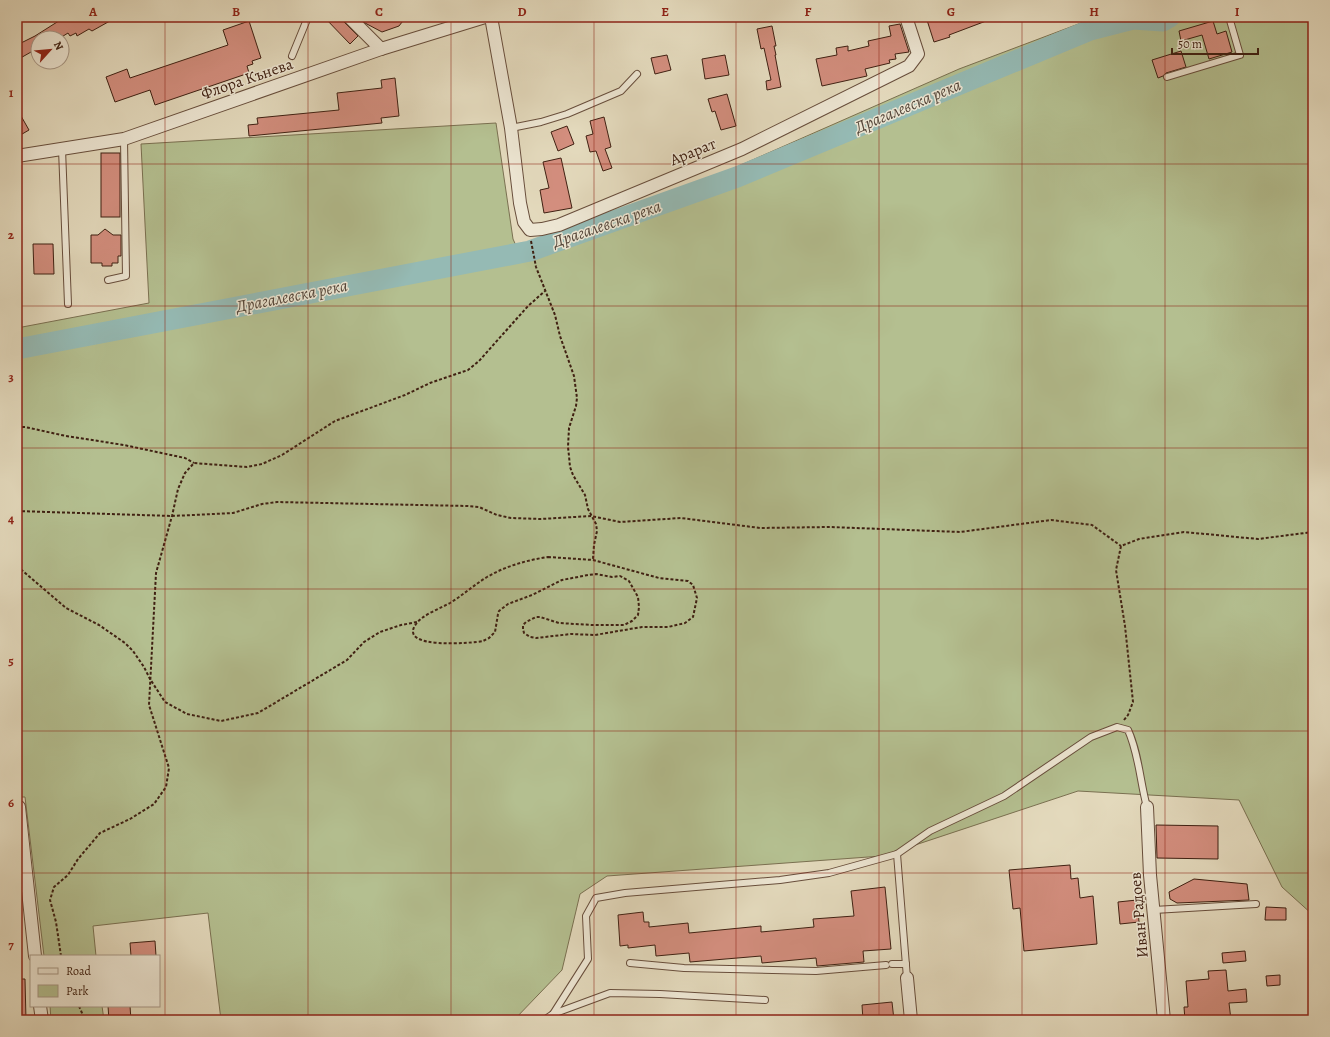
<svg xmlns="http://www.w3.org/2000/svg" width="1330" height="1037" font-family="Alegreya,serif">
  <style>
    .green { fill: #b4bf90; stroke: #7a7051 }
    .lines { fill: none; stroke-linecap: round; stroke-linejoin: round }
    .river { stroke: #95bab4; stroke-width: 21 }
    .building { fill: #d38e7e; stroke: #3f2012 }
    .lane-casing { stroke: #684e3c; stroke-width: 8 }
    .street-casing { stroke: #684e3c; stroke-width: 14 }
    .path { stroke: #3f2012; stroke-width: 2; stroke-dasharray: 3 2; stroke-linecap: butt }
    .lane { stroke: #ede6d3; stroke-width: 6 }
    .street { stroke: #ede6d3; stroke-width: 12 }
    .grid { fill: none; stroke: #8f2418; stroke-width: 1; stroke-opacity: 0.55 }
    .labels { text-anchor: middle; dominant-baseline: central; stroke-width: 3; stroke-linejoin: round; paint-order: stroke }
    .street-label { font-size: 16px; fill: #3f2012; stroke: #ede6d3 }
    .water-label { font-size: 17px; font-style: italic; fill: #54463a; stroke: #ede6d3 }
    .neatline { fill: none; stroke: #8f2418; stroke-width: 1.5 }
    .grid-label { font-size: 13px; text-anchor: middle; font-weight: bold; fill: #8f2418 }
  </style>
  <rect width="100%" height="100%" fill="#e3d9bc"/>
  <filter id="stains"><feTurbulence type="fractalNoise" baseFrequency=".005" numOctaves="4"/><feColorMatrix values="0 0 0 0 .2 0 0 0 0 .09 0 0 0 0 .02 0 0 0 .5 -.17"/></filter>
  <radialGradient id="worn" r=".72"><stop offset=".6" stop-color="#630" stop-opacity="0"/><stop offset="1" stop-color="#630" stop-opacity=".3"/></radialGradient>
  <!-- green -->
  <g class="green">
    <path d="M1097,17H1313V915L1282,887L1239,800L1078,791L882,856L607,876L580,894L562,970L514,1020H221L208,913L93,926L96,956H44L25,797H17V328L149,303L141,144L496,123L513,239L523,261L959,69Z"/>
    <path d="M50,1006H102L104,1020H51Z"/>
  </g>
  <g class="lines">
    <!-- river -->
    <path class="river" d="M17,349L530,251L737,177L1090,30L1133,19L1163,21L1170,17"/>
  </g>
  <!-- building -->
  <g class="building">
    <path d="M65,17H117L92,31L89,29L77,36L76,33L70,36L68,33L60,38H38V48L17,60V45L35,36Z"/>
    <path d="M324,17H342L344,22L358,36L350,44Z"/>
    <path d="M360,17H406L399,26L382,32L365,23Z"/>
    <path d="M926,17H994V18L949,35L950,37L934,42Z"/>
    <path d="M249,21L261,58L252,61L253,64L247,66L249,73L155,105L150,90L115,102L106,77L127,69L130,78L228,45L223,30Z"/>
    <path d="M1213,21L1217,34L1226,31L1232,52L1209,59L1202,35L1181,41L1179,31Z"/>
    <path d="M900,24L909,52L895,54L896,59L889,60L890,63L865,69L867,76L822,86L816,59L837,55L836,48L848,46V51L869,46L868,41L891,36L889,26Z"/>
    <path d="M772,26L776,46H774L776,55H775L781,87L767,90L766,81L771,80L764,48L761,49L757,29Z"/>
    <path d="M1181,51L1186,67L1166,73L1163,76L1158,78L1152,60Z"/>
    <path d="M667,55L671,70L655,74L651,58Z"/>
    <path d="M725,55L729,75L705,79L702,59Z"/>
    <path d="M395,78L399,116L381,118L382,123L249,136L248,125L258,124L257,118L339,110L337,93L382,88L381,80Z"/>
    <path d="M727,94L736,126L721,130L715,111L712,112L708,99Z"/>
    <path d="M17,109L29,130L17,137Z"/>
    <path d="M604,117L611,147L605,149L612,168L603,171L596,151L590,152L586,136L593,134L590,121Z"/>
    <path d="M567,126L574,144L558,151L551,132Z"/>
    <rect x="101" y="153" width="19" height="64"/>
    <path d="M561,158L572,208L544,213L540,190L549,188L543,162Z"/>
    <path d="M105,229L113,235H121V256H118V263H112V266H102V263H91V235H98Z"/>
    <path d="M33,244H53L54,274H34Z"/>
    <path d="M1156,825L1218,826V859L1157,858Z"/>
    <path d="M1070,865L1071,879L1078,878L1080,898L1093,896L1097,944L1024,951L1020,908L1013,909L1009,870Z"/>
    <path d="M1194,879L1247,884L1249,900L1177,903L1170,899L1169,892Z"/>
    <path d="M885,887L891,949L863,951L864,962L817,966L816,958L762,963L761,956L690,962L689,953L656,956L655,945L628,948V945L620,946L618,915L643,912L644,922H649V927L688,923L689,933L761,926V932L814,927L813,919L854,916L851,891Z"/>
    <path d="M1137,900L1139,922L1120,924L1118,902Z"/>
    <path d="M1266,907L1286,908V920H1265Z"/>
    <path d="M155,941L156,956H131L130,943Z"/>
    <path d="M1245,951L1246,961L1223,963L1222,953Z"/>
    <path d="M1226,970L1228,991L1246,989L1247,1002L1229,1003L1231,1020H1185L1184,1007H1188L1186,981L1209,979L1208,971Z"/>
    <path d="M1280,975V985L1267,986L1266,976Z"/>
    <path d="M17,979H25L26,1020H17Z"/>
    <path d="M892,1002L894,1020H863L862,1005Z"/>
    <path d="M108,1006H130L131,1020H109Z"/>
  </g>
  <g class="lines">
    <defs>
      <g id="lane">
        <path d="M292,56L308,17"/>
        <path d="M1167,77L1240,55L1229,17"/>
        <path d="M511,128L541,122L567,114L621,91L637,74"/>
        <path d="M62,149L68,304"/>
        <path d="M108,280L126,276L124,139"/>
        <path d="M897,854L907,978"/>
        <path d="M1154,910L1256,904"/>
        <path d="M630,963L684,968L816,971L886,965"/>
        <path d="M892,964H906"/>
        <path d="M553,1014L610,993L660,994L765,1000"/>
        <path d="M544,1020L553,1014L588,959L586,916L596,898L625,893L780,880L829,873L897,854L930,831L1004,796L1091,737L1117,727L1128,730C1139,754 1140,782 1147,807"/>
      </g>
      <g id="street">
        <path d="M349,17L381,49"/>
        <path d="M491,17L511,128L520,203L524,222L530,230L542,229L559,225L742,149L909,66L918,54L906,17"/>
        <path d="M17,156L124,139L381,49L485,17"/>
        <path d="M19,807L35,956"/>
        <path d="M1147,807L1150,875L1164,1020"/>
        <path d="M907,978L911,1020"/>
        <path d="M40,1006L42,1020"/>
      </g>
    </defs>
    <!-- lane casing -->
    <use href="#lane" class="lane-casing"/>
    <!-- street casing -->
    <use href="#street" class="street-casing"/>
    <!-- path -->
    <g class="path">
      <path d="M531,241L536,267L555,315L560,336L574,376L577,398L576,406L569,428L568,447L569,456L570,467L573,475L585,495L588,509L596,524L597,531L594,545L593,559"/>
      <path d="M17,427H25L66,436L124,445L185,458L194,463"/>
      <path d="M17,511L172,516L193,515L233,513L262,504L277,502L467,506L479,507L497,515L511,518L541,519L591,516L620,522L681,518L760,528L830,527L960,532L1051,520L1092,525L1121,546"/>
      <path d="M548,557L593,560L659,578L688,581L693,585L697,598L693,617L685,623L668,627H642L595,635L571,634L536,638L530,637L524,633L523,629V625L526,622L536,617H540L559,623L592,625H624L632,621L638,615L639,607L638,597L629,581L620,576L612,577L596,574L588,575L562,580L532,595L508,604L499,611L498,614L495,632L489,638L483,641C473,643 397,650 416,624C422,615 441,608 450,603C463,595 474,585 487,577C506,566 527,560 548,557Z"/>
      <path d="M17,566L66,608L99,625L125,643L133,651L144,667L150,679L165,702L187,714L221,721L258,713L347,660L364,642L380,632L401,625L417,622"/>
      <path d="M1124,720L1128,715L1133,702L1125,626L1116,570L1121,546L1139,539L1184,532L1258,539L1313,532"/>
      <path d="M61,956L56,922L50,900L54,887L68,875L78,859L100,833L130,819L154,804L166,787L169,768L149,705L156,573L172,516L178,489L185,473L194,463L247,467L262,464L282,455L335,421L405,395L430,383L468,370L479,361L528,306L545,291"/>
      <path d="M79,1006L85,1020"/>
    </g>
    <!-- lane -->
    <use href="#lane" class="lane"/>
    <!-- street -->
    <use href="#street" class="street"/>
  </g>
  <!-- grid -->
  <path class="grid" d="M165,17V1020M308,17V1020M451,17V1020M594,17V1020M736,17V1020M879,17V1020M1022,17V1020M1165,17V1020M17,164H1313M17,306H1313M17,448H1313M17,589H1313M17,731H1313M17,873H1313"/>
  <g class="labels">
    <!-- street labels -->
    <g class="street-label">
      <text transform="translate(247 79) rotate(-19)">Флора Кънева</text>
      <text transform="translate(693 152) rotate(-22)">Арарат</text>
      <text transform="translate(1139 915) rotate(-95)">Иван Радоев</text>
    </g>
    <!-- water labels -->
    <g class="water-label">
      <text transform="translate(908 106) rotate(-23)">Драгалевска река</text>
      <text transform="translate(607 224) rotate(-19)">Драгалевска река</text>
      <text transform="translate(292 296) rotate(-11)">Драгалевска река</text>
    </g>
  </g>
  <!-- margin -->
  <rect width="1330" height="1037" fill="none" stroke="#e3d9bc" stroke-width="44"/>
  <!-- legend -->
  <rect x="30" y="955" width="130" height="52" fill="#ede6d3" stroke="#a79786"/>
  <rect x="38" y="968" width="20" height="6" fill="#ede6d3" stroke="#a79786"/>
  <text x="66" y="975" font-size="12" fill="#3f2012">Road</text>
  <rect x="38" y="985" width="20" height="12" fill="#b4bf90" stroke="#a79786"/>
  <text x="66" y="995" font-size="12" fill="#3f2012">Park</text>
  <!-- north arrow -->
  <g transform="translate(50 50) rotate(63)"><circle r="19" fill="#ede6d3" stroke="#a79786"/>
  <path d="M0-3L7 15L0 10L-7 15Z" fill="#8f2418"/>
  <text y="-6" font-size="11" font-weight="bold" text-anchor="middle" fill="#3f2012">N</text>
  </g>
  <!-- scale -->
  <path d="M1172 48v6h86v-6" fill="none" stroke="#3f2012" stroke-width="2"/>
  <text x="1178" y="48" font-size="12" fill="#3f2012" stroke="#ede6d3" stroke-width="3" paint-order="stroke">50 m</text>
  <rect x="22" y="22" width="1286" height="993" class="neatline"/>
  <g class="grid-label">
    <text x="93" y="16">A</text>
    <text x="236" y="16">B</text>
    <text x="379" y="16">C</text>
    <text x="522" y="16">D</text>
    <text x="665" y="16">E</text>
    <text x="808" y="16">F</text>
    <text x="951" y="16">G</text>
    <text x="1094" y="16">H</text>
    <text x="1237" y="16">I</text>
    <text x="11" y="97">1</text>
    <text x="11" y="239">2</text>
    <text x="11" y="381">3</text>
    <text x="11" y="523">4</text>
    <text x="11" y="665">5</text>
    <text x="11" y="807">6</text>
    <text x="11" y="949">7</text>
  </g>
  <rect width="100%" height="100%" filter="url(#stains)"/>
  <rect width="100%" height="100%" fill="url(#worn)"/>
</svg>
